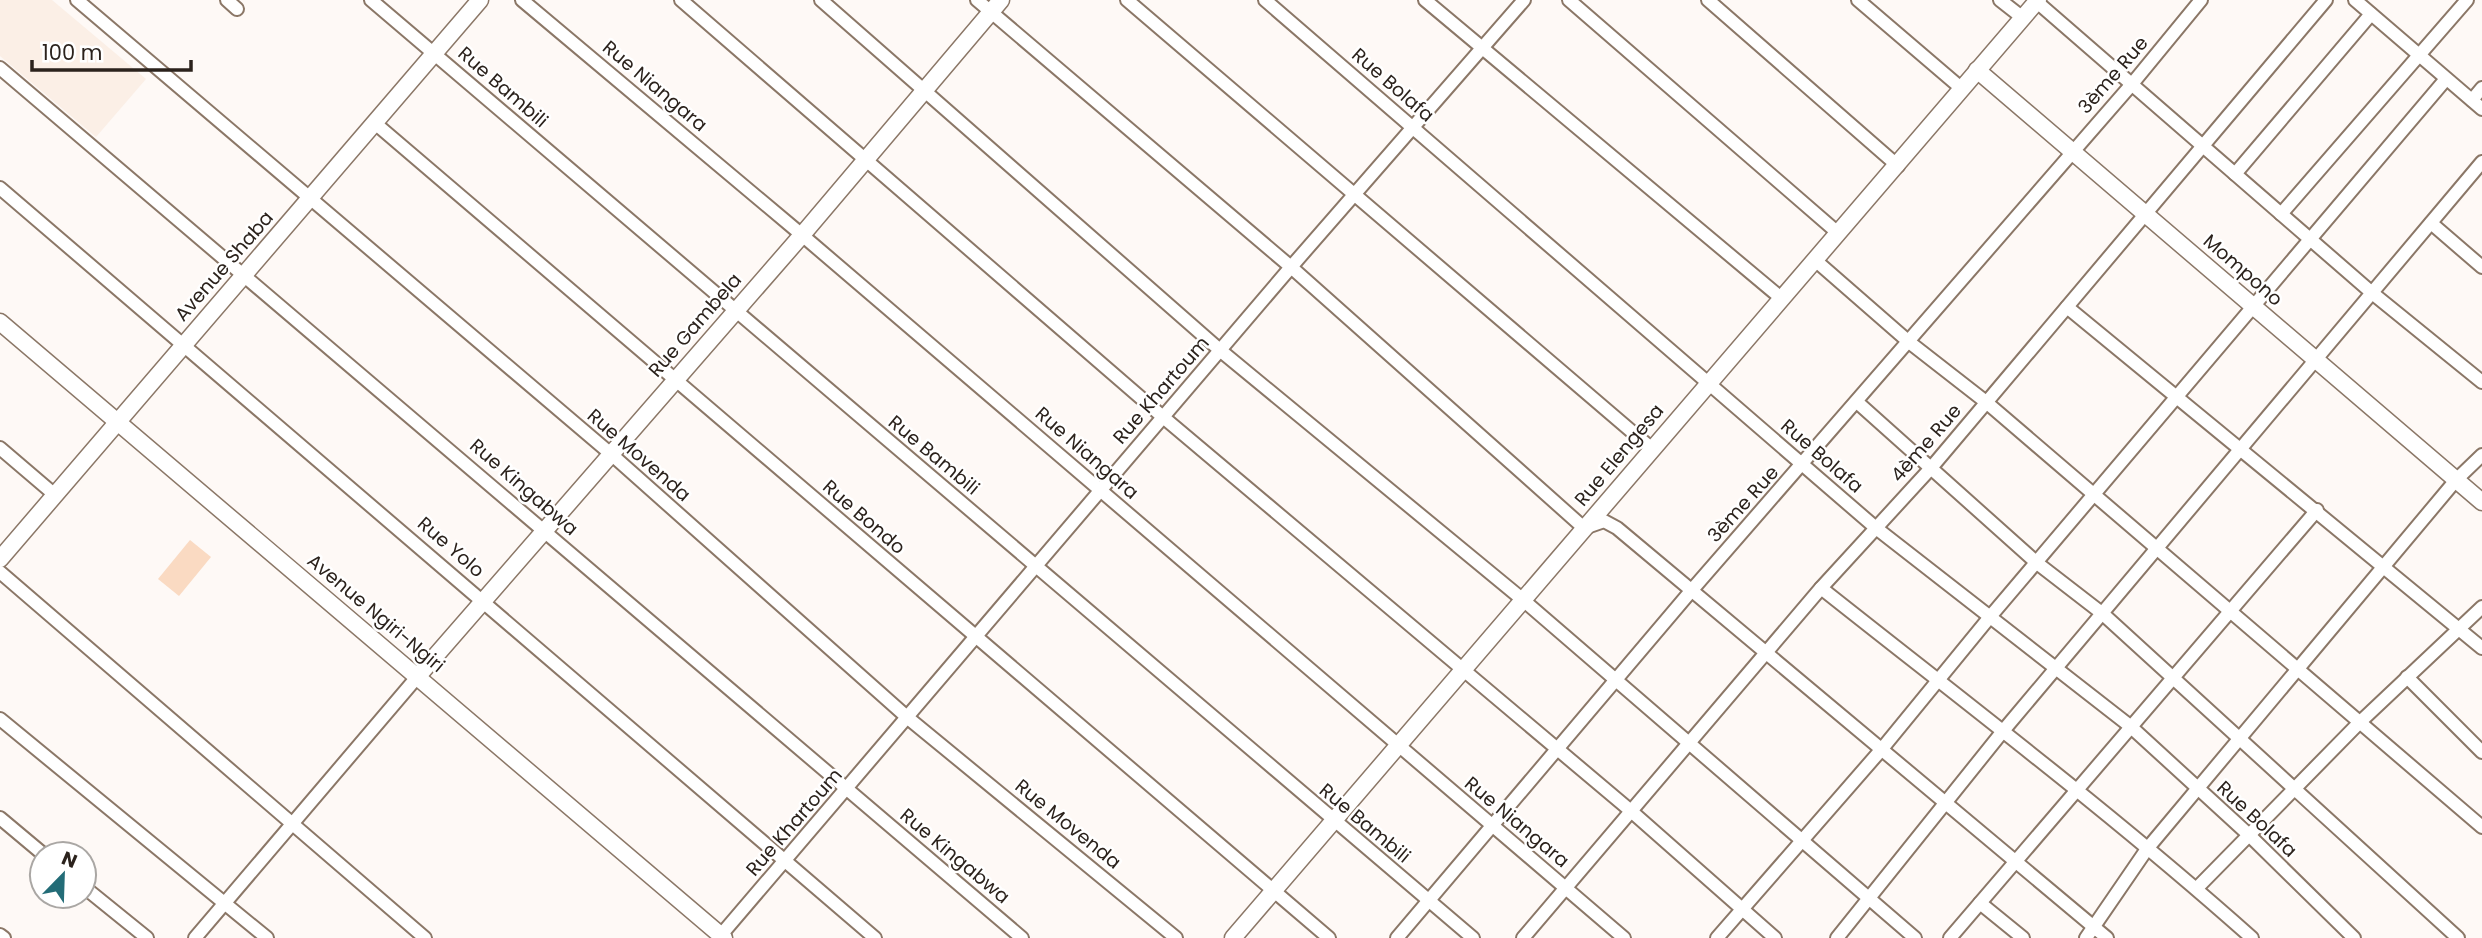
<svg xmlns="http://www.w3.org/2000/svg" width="2482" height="938" font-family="Poppins,sans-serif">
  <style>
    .built { fill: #fbefe6 }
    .green { fill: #fadac2 }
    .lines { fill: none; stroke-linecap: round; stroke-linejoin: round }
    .minor-casing { stroke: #8b7767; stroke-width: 16 }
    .tertiary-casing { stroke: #8b7767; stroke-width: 19 }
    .minor { stroke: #fff; stroke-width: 12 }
    .tertiary { stroke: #fff; stroke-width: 16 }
    .labels { text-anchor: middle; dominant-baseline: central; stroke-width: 5; stroke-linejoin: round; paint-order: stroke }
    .street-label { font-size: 19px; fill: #2b221c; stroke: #fff }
  </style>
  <rect width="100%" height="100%" fill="#fef9f6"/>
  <!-- built -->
  <path class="built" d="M0,0H52L146,79L96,137L0,56Z"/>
  <!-- green -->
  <path class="green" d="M190,540L211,557L179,596L158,579Z"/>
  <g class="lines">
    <defs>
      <g id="minor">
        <path d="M77,0L611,454L908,718L1176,938"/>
        <path d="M227,0L237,9"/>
        <path d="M371,0L1473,938"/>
        <path d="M522,0L802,235L1624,938"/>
        <path d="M681,0L1163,417L1631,811L1775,938"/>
        <path d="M821,0L1221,351L1522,599L1915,938"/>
        <path d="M977,0L1291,267L1584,528L1604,521L1617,528L2107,938"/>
        <path d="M1127,0L1651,448"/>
        <path d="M1265,0L1876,528L2130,726L2248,834L2354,938"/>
        <path d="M1425,0L1781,298"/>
        <path d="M1569,0L1838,233"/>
        <path d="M1708,0L1898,166"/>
        <path d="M1858,0L1961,88"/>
        <path d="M2000,0L2023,18"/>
        <path d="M2355,0L2482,109"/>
        <path d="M2037,2L2371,292L2482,382"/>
        <path d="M0,68L1022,938"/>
        <path d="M2472,100L2482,88"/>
        <path d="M376,124L1329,938"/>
        <path d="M2235,174L2371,14"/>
        <path d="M0,188L875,938"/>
        <path d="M2281,214L2467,0"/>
        <path d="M2431,223L2482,267"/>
        <path d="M1815,260L1909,342L1986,402L2482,827"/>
        <path d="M2067,307L2482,648"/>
        <path d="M1857,402L2037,563L2103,614L2458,938"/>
        <path d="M0,448L55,495"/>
        <path d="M0,572L425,938"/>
        <path d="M1821,588C1966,703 2114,815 2252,938"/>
        <path d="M2407,677L2482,752"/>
        <path d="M0,719L267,938"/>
        <path d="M0,818L43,854"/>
        <path d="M84,887L147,938"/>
        <path d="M2197,888L2359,723L2482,607"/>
        <path d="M1980,903L2023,938"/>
        <path d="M0,935L4,938"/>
        <path d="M721,935L1291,267L1524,0"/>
        <path d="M195,938L418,676"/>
        <path d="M1397,938L1691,591L2132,84L2201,0"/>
        <path d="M1523,938L1821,588L1931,468L2326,0"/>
        <path d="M1717,938L1881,750L1989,618L2446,79"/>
        <path d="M1837,938L2003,731L2482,162"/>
        <path d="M1950,938L2317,510"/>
        <path d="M2086,938L2147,849L2456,480L2482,455"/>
      </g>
      <g id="tertiary">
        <path d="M1977,70L2482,502"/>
        <path d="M0,322L724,938"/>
        <path d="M0,559L480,0"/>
        <path d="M418,676L802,235L1001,0"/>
        <path d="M1233,938L2038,0"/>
      </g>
    </defs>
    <!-- minor casing -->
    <use href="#minor" class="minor-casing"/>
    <!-- tertiary casing -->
    <use href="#tertiary" class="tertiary-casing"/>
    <!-- minor -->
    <use href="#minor" class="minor"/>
    <!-- tertiary -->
    <use href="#tertiary" class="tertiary"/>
  </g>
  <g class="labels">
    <!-- street labels -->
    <g class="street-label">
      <text transform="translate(2113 75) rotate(-49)">3ème Rue</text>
      <text transform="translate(1393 85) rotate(41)">Rue Bolafa</text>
      <text transform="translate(655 86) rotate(40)">Rue Niangara</text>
      <text transform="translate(503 87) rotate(41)">Rue Bambili</text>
      <text transform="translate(224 266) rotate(-49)">Avenue Shaba</text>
      <text transform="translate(2243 270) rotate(41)">Mompono</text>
      <text transform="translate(695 325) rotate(-49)">Rue Gambela</text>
      <text transform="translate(1161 390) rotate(-49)">Rue Khartoum</text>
      <text transform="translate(1926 443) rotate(-49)">4ème Rue</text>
      <text transform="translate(1087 453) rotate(41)">Rue Niangara</text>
      <text transform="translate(639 455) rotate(41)">Rue Movenda</text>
      <text transform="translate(934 455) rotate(40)">Rue Bambili</text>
      <text transform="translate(1619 455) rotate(-50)">Rue Elengesa</text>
      <text transform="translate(1822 456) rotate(41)">Rue Bolafa</text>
      <text transform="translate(524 487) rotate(41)">Rue Kingabwa</text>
      <text transform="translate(1743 504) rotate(-48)">3ème Rue</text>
      <text transform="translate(864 517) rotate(41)">Rue Bondo</text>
      <text transform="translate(451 547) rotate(41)">Rue Yolo</text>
      <text transform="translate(376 613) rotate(40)">Avenue Ngiri-Ngiri</text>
      <text transform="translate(2257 819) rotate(43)">Rue Bolafa</text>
      <text transform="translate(794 822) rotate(-49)">Rue Khartoum</text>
      <text transform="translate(1517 822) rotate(40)">Rue Niangara</text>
      <text transform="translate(1365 823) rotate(40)">Rue Bambili</text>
      <text transform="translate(1068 824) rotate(39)">Rue Movenda</text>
      <text transform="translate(955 856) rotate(40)">Rue Kingabwa</text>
    </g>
  </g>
  <!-- north arrow -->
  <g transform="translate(63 875) rotate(23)"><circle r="33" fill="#ffffff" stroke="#aaa7a4" stroke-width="2"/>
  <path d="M0-5L12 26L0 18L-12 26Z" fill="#236c77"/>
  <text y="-10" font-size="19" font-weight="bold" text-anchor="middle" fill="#2b221c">N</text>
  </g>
  <!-- scale -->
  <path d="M32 60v10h159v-10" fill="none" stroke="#2b221c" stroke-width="3.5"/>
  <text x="42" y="60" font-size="21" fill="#2b221c" stroke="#ffffff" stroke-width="5" paint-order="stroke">100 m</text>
</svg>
